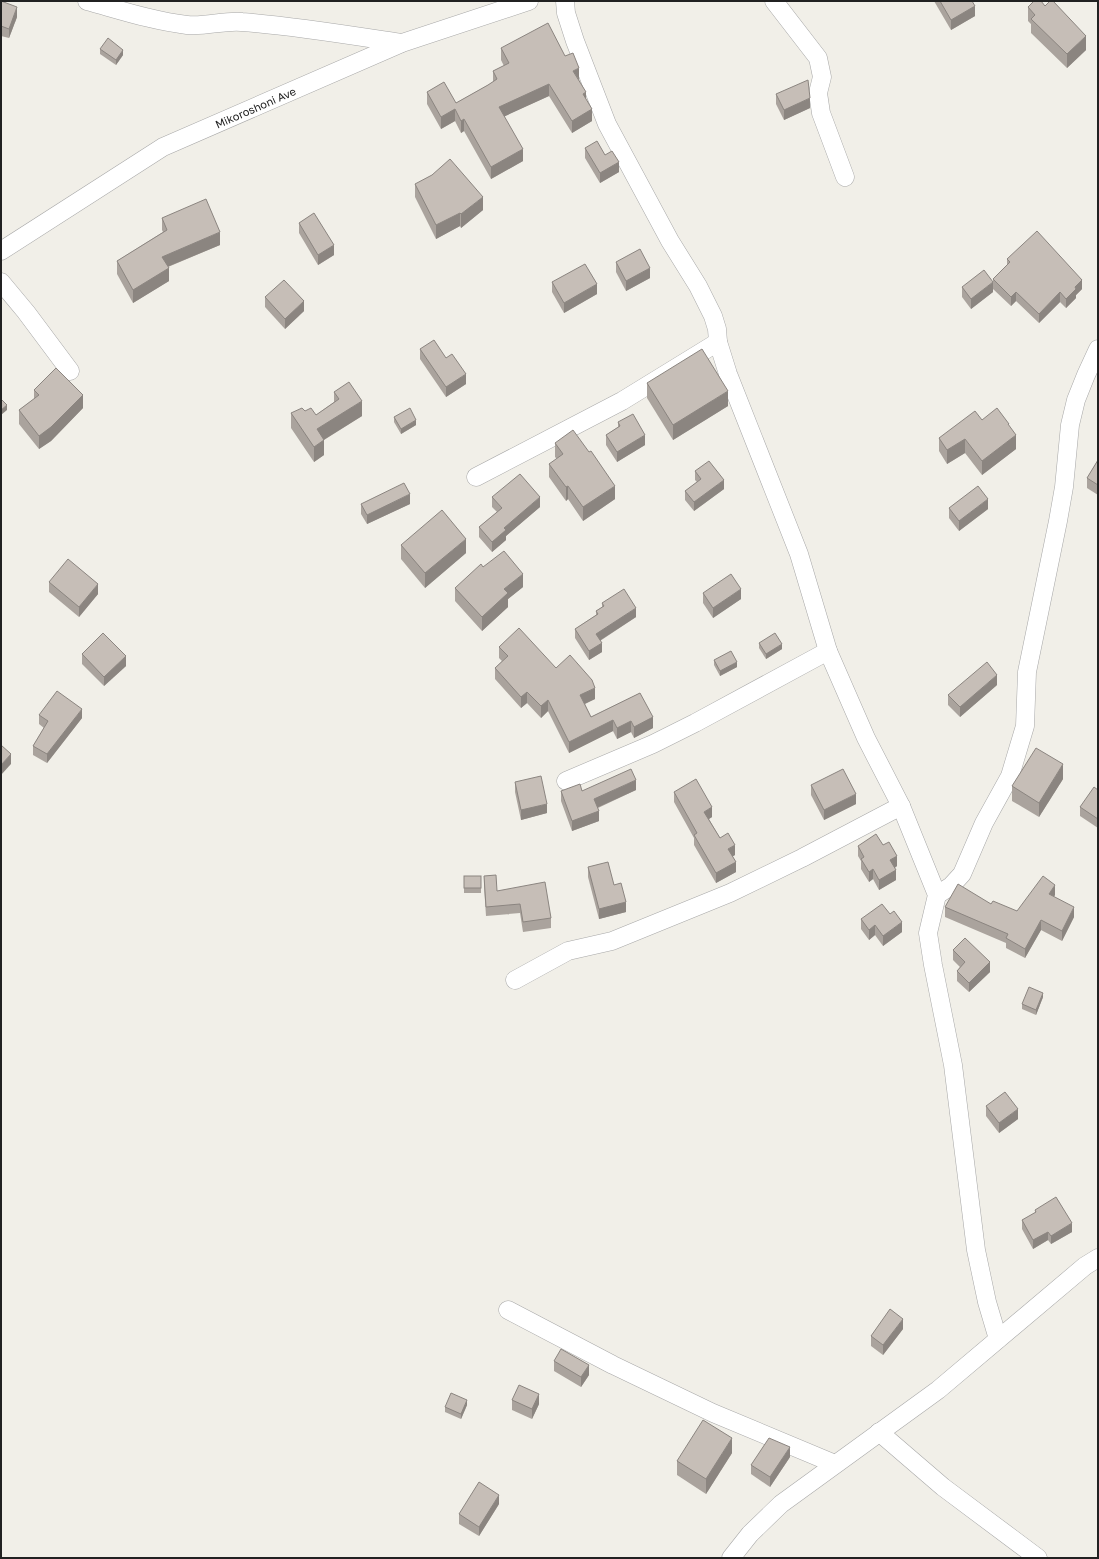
<svg xmlns="http://www.w3.org/2000/svg" width="1099" height="1559" font-family="'Golos Text',sans-serif">
  <style>
    .lines { fill: none; stroke-linecap: round; stroke-linejoin: round }
    .minor-casing { stroke: #a8a8a8; stroke-width: 19 }
    .minor { stroke: #fff; stroke-width: 18 }
    .wall { fill: #aaa39d }
    .shaded-wall { fill: #8b8580 }
    .building { fill: #c6beb7; stroke: #8b8580 }
    .labels { text-anchor: middle; dominant-baseline: central; stroke-width: 3; stroke-linejoin: round; paint-order: stroke }
    .street-label { font-size: 11px; fill: #212121; stroke: #fff }
  </style>
  <rect width="100%" height="100%" fill="#f1efe8"/>
  <g class="lines">
    <defs>
      <g id="minor">
        <path d="M87,1C120,10 153,21 187,25C206,27 225,20 242,22C295,26 348,35 401,43"/>
        <path d="M565,1L566,13L575,41L607,124L670,241L698,286L713,316L717,329L718,342L728,374L799,554L828,651L866,738L901,806L937,895L928,933L933,965L953,1065L976,1250L987,1302L998,1339"/>
        <path d="M774,1L818,58L822,77L818,93L821,113L845,177"/>
        <path id="s1" d="M1,251L163,147L402,43L529,1"/>
        <path d="M1,282L26,312L70,371"/>
        <path d="M476,477L622,401L718,342"/>
        <path d="M566,781L653,744L695,723L828,651"/>
        <path d="M937,895L951,886L962,874L984,823L1010,776L1025,726L1027,672L1058,521L1064,487L1070,425L1076,400L1086,375L1098,349"/>
        <path d="M515,980L568,951L612,941L730,893L802,858L901,806"/>
        <path d="M508,1310L613,1365L713,1413L835,1464"/>
        <path d="M879,1432L943,1487L1038,1558"/>
        <path d="M731,1558L750,1534L781,1504L938,1390L1085,1266L1098,1258"/>
      </g>
    </defs>
    <!-- minor casing -->
    <use href="#minor" class="minor-casing"/>
    <!-- minor -->
    <use href="#minor" class="minor"/>
  </g>
  <!-- wall -->
  <g class="wall">
    <path d="M1,1L17,17L9,38L1,36Z"/>
    <path d="M934,1H972L975,16L951,30Z"/>
    <path d="M1028,7L1086,50L1067,68L1031,33V24L1028,21Z"/>
    <path d="M501,48L565,56L579,80L586,100L592,121L572,133L549,96L504,116L523,161L491,179L464,131L461,133L455,121L441,129L427,104V92L456,103L488,85L493,82V71L504,66L501,60Z"/>
    <path d="M100,49L123,55L116,65L100,54Z"/>
    <path d="M776,94L810,108L784,120L776,104Z"/>
    <path d="M585,148L605,155L619,172L600,183L585,158Z"/>
    <path d="M415,184L483,210L461,228L460,226L436,239L415,197Z"/>
    <path d="M162,218L220,245L168,267L169,281L133,303L117,274V261L163,232L162,230Z"/>
    <path d="M299,223L334,255L318,265L299,233Z"/>
    <path d="M1007,259L1082,289L1076,295V298L1066,308L1060,302L1039,323L1016,301L1011,306L993,289V279L1007,265Z"/>
    <path d="M616,262L650,278L626,291L616,272Z"/>
    <path d="M552,282L597,294L564,313L552,292Z"/>
    <path d="M962,287L993,292L971,309L962,297Z"/>
    <path d="M265,297L304,311L285,329L265,307Z"/>
    <path d="M420,349L446,358L466,384L446,397L420,359Z"/>
    <path d="M647,383L728,406L673,440L647,398Z"/>
    <path d="M34,390L83,408L51,441L39,449L19,424V410L34,399Z"/>
    <path d="M334,392L362,416L324,440V455L314,462L291,428V413L305,411L316,415L334,402Z"/>
    <path d="M394,417L416,425L401,434L394,422Z"/>
    <path d="M982,420L1009,426L1016,449L982,475L965,453L947,464L939,451V438Z"/>
    <path d="M618,422L645,445L617,462L606,445V435L618,427Z"/>
    <path d="M555,443L615,499L583,521L568,499L566,501L549,477V464L557,459L555,457Z"/>
    <path d="M1098,460V495L1087,488V478Z"/>
    <path d="M695,471L724,489L694,511L685,500V491L697,482L695,480Z"/>
    <path d="M492,497L540,507L506,536V540L492,552L479,537V527L497,512L492,507Z"/>
    <path d="M361,504H410L367,524L361,514Z"/>
    <path d="M949,508L988,509L959,531L949,518Z"/>
    <path d="M401,545L466,553L425,588L401,559Z"/>
    <path d="M483,567L523,587L508,599V607L482,631L455,601V588Z"/>
    <path d="M49,582L98,594L79,617L49,592Z"/>
    <path d="M703,593L741,599L713,618L703,603Z"/>
    <path d="M602,603L636,617L600,641L602,652L589,660L575,638V629L596,615V611L602,607Z"/>
    <path d="M759,643L782,649L766,659L759,648Z"/>
    <path d="M499,647L556,668L595,699L585,704L591,717L640,693L653,728L634,738L631,732L617,739L613,731L569,753L548,711L541,718L527,703L521,708L495,679V668L502,661L499,658Z"/>
    <path d="M82,654L126,666L104,686L82,664Z"/>
    <path d="M714,660L737,667L720,676L714,665Z"/>
    <path d="M997,685L960,717L948,705V695Z"/>
    <path d="M39,715L82,718L47,763L33,755V746L44,728L39,724Z"/>
    <path d="M1063,779L1039,817L1012,801V786Z"/>
    <path d="M515,782L547,813L521,820L515,792Z"/>
    <path d="M811,785L856,804L824,820L811,795Z"/>
    <path d="M636,790L598,808L599,821L572,831L561,801V791Z"/>
    <path d="M1098,790V828L1080,816V807Z"/>
    <path d="M674,792L712,817L709,819L720,838L735,855L733,856L736,872L716,883L694,845V838L674,802Z"/>
    <path d="M883,845L897,866L895,868L896,880L879,890L873,879L869,882L861,869V861L858,856V846Z"/>
    <path d="M588,867L614,885L626,912L599,919L588,877Z"/>
    <rect x="464" y="876" width="17" height="17"/>
    <path d="M484,876L497,891L551,918V928L523,932L520,913L486,916L484,886Z"/>
    <path d="M1055,895L1054,897L1074,917L1062,941L1041,930L1025,958L1006,948V943L945,917V907L991,904L1017,911Z"/>
    <path d="M861,919L902,932L883,946L875,935L869,940L861,929Z"/>
    <path d="M953,950L990,972L969,992L957,981V971L960,967L953,960Z"/>
    <path d="M1043,997L1036,1015L1022,1009V1004Z"/>
    <path d="M986,1106L1018,1119L999,1133L986,1116Z"/>
    <path d="M1035,1210L1072,1232L1051,1244L1048,1240L1033,1249L1022,1229V1220L1035,1213Z"/>
    <path d="M903,1329L883,1355L871,1346V1336Z"/>
    <path d="M554,1361L589,1375L581,1387L554,1371Z"/>
    <path d="M512,1400L539,1404L532,1419L512,1410Z"/>
    <path d="M467,1405L461,1419L445,1412V1407Z"/>
    <path d="M732,1453L706,1494L677,1475V1461Z"/>
    <path d="M790,1457L770,1487L751,1474V1465Z"/>
    <path d="M499,1504L479,1536L459,1524V1514Z"/>
  </g>
  <!-- shaded-wall -->
  <g class="shaded-wall">
    <path d="M975,6V16L951,30V20Z"/>
    <path d="M17,7V17L9,38V29Z"/>
    <path d="M1086,36V50L1067,68V54Z"/>
    <path d="M123,50V55L116,65V60Z"/>
    <path d="M579,68V80L573,71Z"/>
    <path d="M549,84V96L499,119V107Z"/>
    <path d="M586,92V104L583,94Z"/>
    <path d="M810,98V108L784,120V110Z"/>
    <path d="M455,109V121L441,129V117Z"/>
    <path d="M592,109V121L572,133V121Z"/>
    <path d="M464,119V131L461,133V121Z"/>
    <path d="M523,149V161L491,179V167Z"/>
    <path d="M619,162V172L600,183V173Z"/>
    <path d="M483,197V210L461,228V214Z"/>
    <path d="M460,213V226L436,239V225Z"/>
    <path d="M220,232V245L162,269V257Z"/>
    <path d="M334,245V255L318,265V255Z"/>
    <path d="M169,268V281L133,303V290Z"/>
    <path d="M650,268V278L626,291V281Z"/>
    <path d="M1082,280V289L1076,295V298L1066,308V299L1075,287Z"/>
    <path d="M993,282V292L971,309V299Z"/>
    <path d="M597,284V294L564,313V303Z"/>
    <path d="M1016,292V301L1011,306V297Z"/>
    <path d="M1060,292V302L1039,323V314Z"/>
    <path d="M304,301V311L285,329V319Z"/>
    <path d="M466,374V384L446,397V387Z"/>
    <path d="M728,391V406L673,440V425Z"/>
    <path d="M83,395V408L51,441L39,449V436Z"/>
    <path d="M362,401V416L317,444V429Z"/>
    <path d="M7,405V410L1,415V410Z"/>
    <path d="M416,420V425L401,434V429Z"/>
    <path d="M645,435V445L617,462V452Z"/>
    <path d="M1016,435V449L982,475V461Z"/>
    <path d="M965,439V453L947,464V450Z"/>
    <path d="M324,440V455L314,462V447Z"/>
    <path d="M724,480V489L694,511V502Z"/>
    <path d="M568,486V499L566,501V487Z"/>
    <path d="M615,486V499L583,521V507Z"/>
    <path d="M410,494V504L367,524V515Z"/>
    <path d="M540,497V507L506,536V540L492,552V542L504,528Z"/>
    <path d="M988,499V509L959,531V521Z"/>
    <path d="M466,539V553L425,588V573Z"/>
    <path d="M523,574V587L508,599V607L482,631V617L504,589Z"/>
    <path d="M98,584V594L79,617V607Z"/>
    <path d="M741,589V599L713,618V608Z"/>
    <path d="M636,608V617L596,643V634Z"/>
    <path d="M602,643V652L589,660V651Z"/>
    <path d="M782,644V649L766,659V654Z"/>
    <path d="M126,656V666L104,686V677Z"/>
    <path d="M737,662V667L720,676V671Z"/>
    <path d="M997,675V685L960,717V707Z"/>
    <path d="M595,688V699L580,706V695Z"/>
    <path d="M527,692V703L521,708V697Z"/>
    <path d="M548,700V711L541,718V706Z"/>
    <path d="M82,709V718L47,763V754Z"/>
    <path d="M653,717V728L634,738V727Z"/>
    <path d="M613,720V731L569,753V742Z"/>
    <path d="M631,721V732L617,739V728Z"/>
    <path d="M11,754V764L1,775V765Z"/>
    <path d="M1063,764V779L1039,817V803Z"/>
    <path d="M636,780V790L594,809V799Z"/>
    <path d="M856,794V804L824,820V810Z"/>
    <path d="M547,804V813L521,820V810Z"/>
    <path d="M712,807V817L704,822V812Z"/>
    <path d="M599,811V821L572,831V821Z"/>
    <path d="M735,845V855L728,859V849Z"/>
    <path d="M897,856V866L890,870V860Z"/>
    <path d="M736,862V872L716,883V873Z"/>
    <path d="M873,869V879L869,882V872Z"/>
    <path d="M896,870V880L879,890V880Z"/>
    <path d="M1055,885V895L1049,904V894Z"/>
    <path d="M626,902V912L599,919V909Z"/>
    <path d="M1074,907V917L1062,941V931Z"/>
    <path d="M1041,920V930L1025,958V949Z"/>
    <path d="M902,922V932L883,946V936Z"/>
    <path d="M875,925V935L869,940V930Z"/>
    <path d="M990,962V972L969,992V983Z"/>
    <path d="M1043,993V997L1036,1015V1010Z"/>
    <path d="M1018,1109V1119L999,1133V1123Z"/>
    <path d="M1072,1223V1232L1051,1244V1236Z"/>
    <path d="M1048,1232V1240L1033,1249V1240Z"/>
    <path d="M903,1319V1329L883,1355V1345Z"/>
    <path d="M589,1365V1375L581,1387V1377Z"/>
    <path d="M539,1394V1404L532,1419V1409Z"/>
    <path d="M467,1400V1405L461,1419V1414Z"/>
    <path d="M732,1438V1453L706,1494V1479Z"/>
    <path d="M790,1447V1457L770,1487V1477Z"/>
    <path d="M499,1495V1504L479,1536V1527Z"/>
  </g>
  <!-- building -->
  <g class="building">
    <path d="M1,1L17,7L9,29L1,26Z"/>
    <path d="M940,1H972L975,6L951,20Z"/>
    <path d="M1034,1H1041L1045,6L1050,1H1053L1086,36L1067,54L1031,19L1035,15L1028,7Z"/>
    <path d="M548,23L565,56L573,53L579,68L573,71L586,92L583,94L592,109L572,121L549,84L499,107L523,149L491,167L464,119L461,121L455,109L441,117L427,92L444,82L456,103L488,85L497,79L493,71L509,63L501,48Z"/>
    <path d="M108,38L123,50L116,60L100,49Z"/>
    <path d="M808,80L810,98L784,110L776,94Z"/>
    <path d="M597,141L605,155L612,151L619,162L600,173L585,148Z"/>
    <path d="M450,159L483,197L461,214L460,213L436,225L415,184L432,175Z"/>
    <path d="M206,199L220,232L162,257L169,268L133,290L117,261L167,230L162,218Z"/>
    <path d="M314,213L334,245L318,255L299,223Z"/>
    <path d="M1037,231L1082,280L1075,287L1076,289L1066,299L1060,292L1039,314L1016,292L1011,297L993,279L1010,262L1007,259Z"/>
    <path d="M640,249L650,268L626,281L616,262Z"/>
    <path d="M585,264L597,284L564,303L552,282Z"/>
    <path d="M984,270L993,282L971,299L962,287Z"/>
    <path d="M284,280L304,301L285,319L265,297Z"/>
    <path d="M434,340L446,358L452,354L466,374L446,387L420,349Z"/>
    <path d="M702,349L728,391L673,425L647,383Z"/>
    <path d="M56,368L83,395L51,427L39,436L19,410L39,395L34,390Z"/>
    <path d="M349,382L362,401L317,429L324,440L314,447L291,413L302,408L305,411L311,408L316,415L339,399L334,392Z"/>
    <path d="M1,399L7,405L1,410Z"/>
    <path d="M410,408L416,420L401,429L394,417Z"/>
    <path d="M997,408L1009,424H1008L1016,435L982,461L965,439L947,450L939,438L975,411L982,420Z"/>
    <path d="M633,414L645,435L617,452L606,435L620,426L618,422Z"/>
    <path d="M573,430L589,452L591,451L615,486L583,507L568,486L566,487L549,464L563,454L555,443Z"/>
    <path d="M1098,460V485L1087,478Z"/>
    <path d="M709,461L724,480L694,502L685,491L701,479L695,471Z"/>
    <path d="M520,474L540,497L504,528L506,530L492,542L479,527L502,508L492,497Z"/>
    <path d="M404,483L410,494L367,515L361,504Z"/>
    <path d="M978,486L988,499L959,521L949,508Z"/>
    <path d="M442,510L466,539L425,573L401,545Z"/>
    <path d="M504,551L523,574L504,589L508,593L482,617L455,588L481,564L483,567Z"/>
    <path d="M68,559L98,584L79,607L49,582Z"/>
    <path d="M731,574L741,589L713,608L703,593Z"/>
    <path d="M624,589L636,608L596,634L602,643L589,651L575,629L598,614L596,611L604,606L602,603Z"/>
    <path d="M519,628L556,668L570,655L592,680L595,688L580,695L591,717L640,693L653,717L634,727L631,721L617,728L613,720L569,742L548,700L541,706L527,692L521,697L495,668L508,656L499,647Z"/>
    <path d="M103,633L126,656L104,677L82,654Z"/>
    <path d="M775,633L782,644L766,654L759,643Z"/>
    <path d="M731,651L737,662L720,671L714,660Z"/>
    <path d="M987,662L997,675L960,707L948,695Z"/>
    <path d="M57,691L82,709L47,754L33,746L48,721L39,715Z"/>
    <path d="M1,745L11,754L1,765Z"/>
    <path d="M1036,748L1063,764L1039,803L1012,786Z"/>
    <path d="M631,769L636,780L594,799L599,811L572,821L561,791L580,784L582,791Z"/>
    <path d="M843,769L856,794L824,810L811,785Z"/>
    <path d="M541,776L547,804L521,810L515,782Z"/>
    <path d="M696,779L712,807L704,812L720,838L728,833L735,845L728,849L736,862L716,873L694,835L697,833L674,792Z"/>
    <path d="M1094,787L1098,790V819L1080,807Z"/>
    <path d="M876,834L883,845L889,842L897,856L890,860L896,870L879,880L873,869L869,872L861,859L864,857L858,846Z"/>
    <path d="M608,862L614,885L621,883L626,902L599,909L588,867Z"/>
    <path d="M496,875L497,891L545,882L551,918L523,922L520,904L486,907L484,876Z"/>
    <rect x="464" y="876" width="17" height="12"/>
    <path d="M1043,876L1055,885L1049,894L1074,907L1062,931L1041,920L1025,949L1006,938L1008,934L945,907L958,884L991,904L993,901L1017,911Z"/>
    <path d="M882,904L890,914L894,911L902,922L883,936L875,925L869,930L861,919Z"/>
    <path d="M965,938L990,962L969,983L957,971L965,962L953,950Z"/>
    <path d="M1029,987L1043,993L1036,1010L1022,1004Z"/>
    <path d="M1005,1092L1018,1109L999,1123L986,1106Z"/>
    <path d="M1056,1197L1072,1223L1051,1236L1048,1232L1033,1240L1022,1220L1036,1212L1035,1210Z"/>
    <path d="M890,1309L903,1319L883,1345L871,1336Z"/>
    <path d="M561,1349L589,1365L581,1377L554,1361Z"/>
    <path d="M519,1385L539,1394L532,1409L512,1400Z"/>
    <path d="M451,1393L467,1400L461,1414L445,1407Z"/>
    <path d="M703,1420L732,1438L706,1479L677,1461Z"/>
    <path d="M769,1438L790,1447L770,1477L751,1465Z"/>
    <path d="M479,1482L499,1495L479,1527L459,1514Z"/>
  </g>
  <g class="labels">
    <!-- street labels -->
    <g class="street-label">
      <text stroke="none"><textPath href="#s1" startOffset="293">Mikoroshoni Ave</textPath></text>
    </g>
  </g>
  <!-- border -->
  <rect width="1099" height="1559" fill="none" stroke="#212121" stroke-width="4"/>
</svg>
